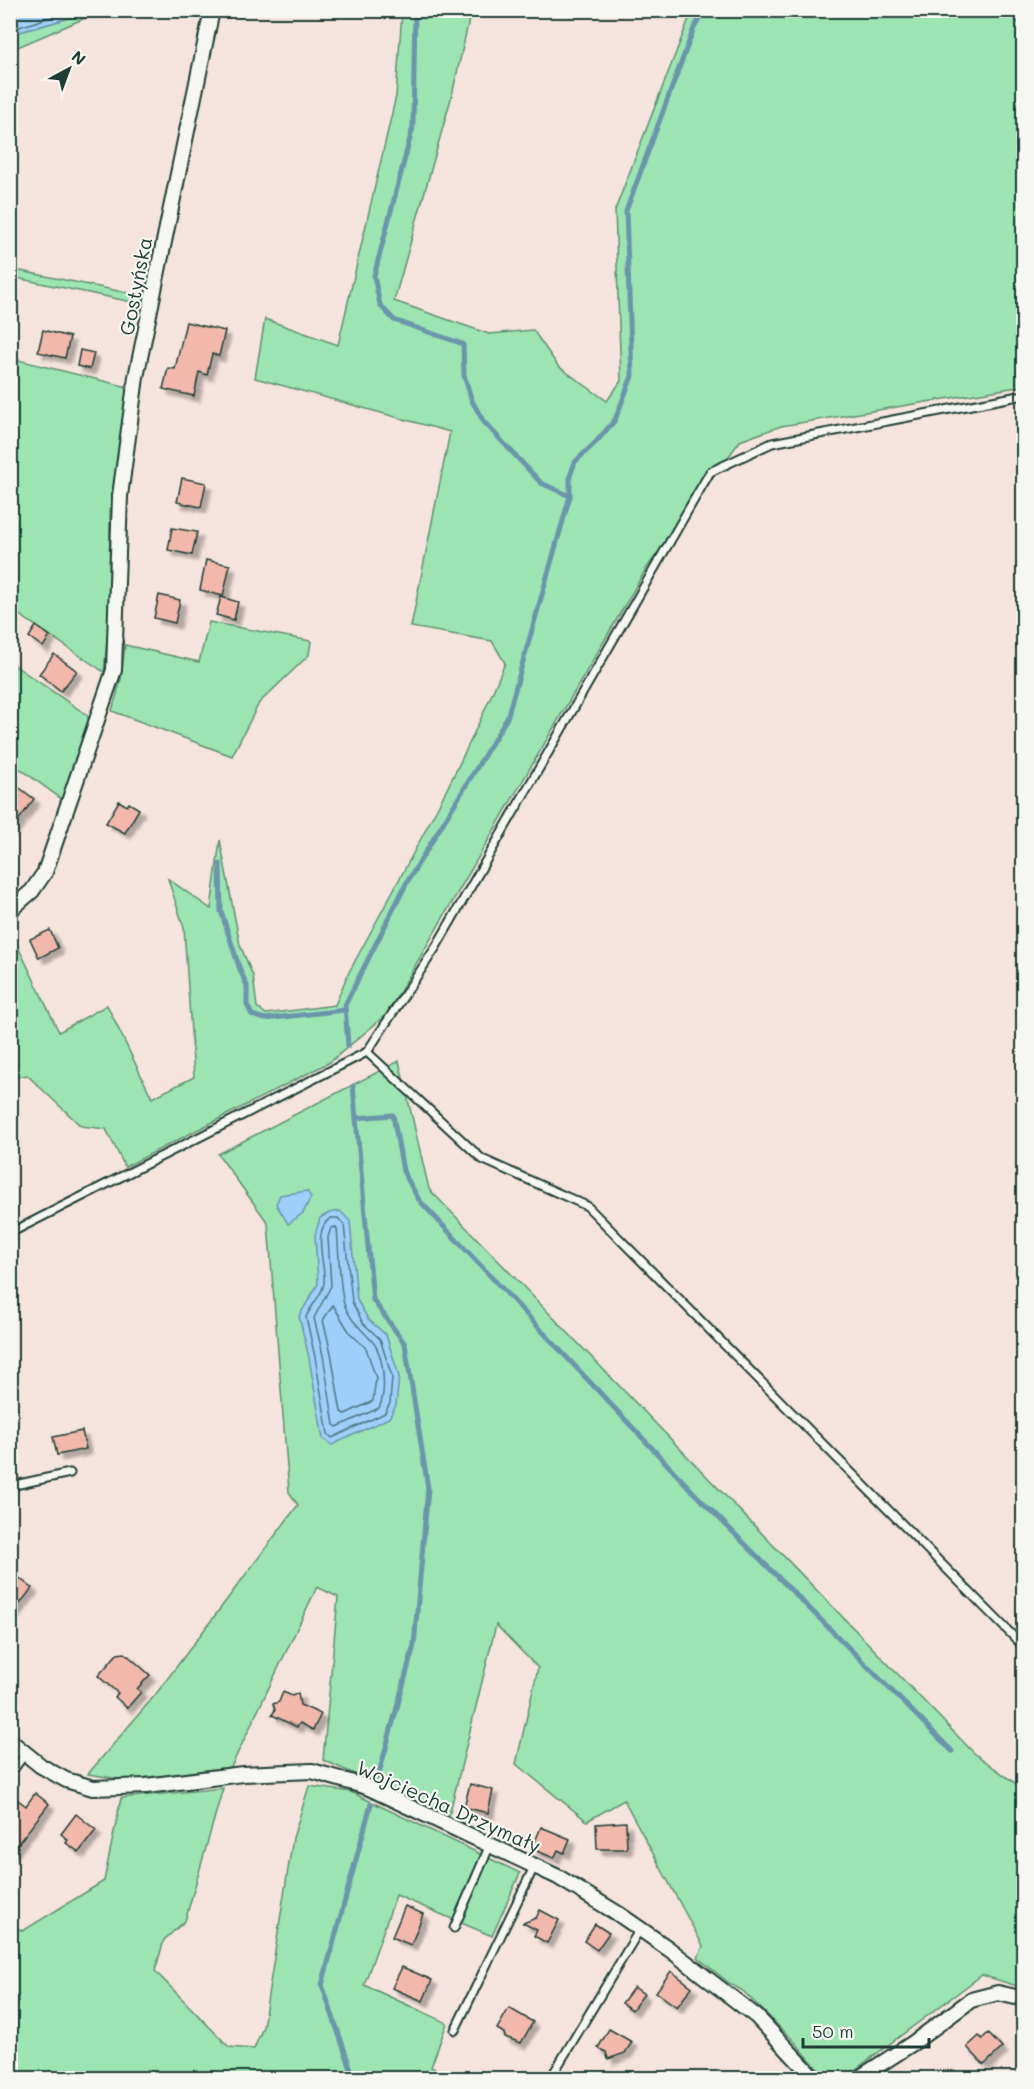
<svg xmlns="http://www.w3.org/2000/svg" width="1034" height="2089" font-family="Mali,sans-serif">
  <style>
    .green { fill: #9ce4b2; stroke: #5e9073; stroke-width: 1.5 }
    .water { fill: #9dcffa; stroke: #6b95ab; stroke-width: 1.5 }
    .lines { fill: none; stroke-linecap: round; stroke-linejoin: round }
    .shore { stroke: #517783; stroke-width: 1.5 }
    .stream { stroke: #6b95ab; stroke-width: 5 }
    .building { fill: #f2b8ac; stroke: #1f3d34; stroke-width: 1.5; filter: url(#shadow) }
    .service-casing { stroke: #1f3d34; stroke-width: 11 }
    .minor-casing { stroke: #1f3d34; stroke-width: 18 }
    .service { stroke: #f6f6f2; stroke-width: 7 }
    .minor { stroke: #f6f6f2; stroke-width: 14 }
    .labels { text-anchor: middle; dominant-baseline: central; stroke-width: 4.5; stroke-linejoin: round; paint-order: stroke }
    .street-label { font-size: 20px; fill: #1f3d34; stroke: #f6f6f2 }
  </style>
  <defs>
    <filter id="shadow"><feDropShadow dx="5.5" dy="5.5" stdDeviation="1.5" flood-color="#0004"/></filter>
  </defs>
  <rect width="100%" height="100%" fill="#f5e3dd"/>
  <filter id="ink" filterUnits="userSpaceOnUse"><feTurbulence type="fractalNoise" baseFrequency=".0167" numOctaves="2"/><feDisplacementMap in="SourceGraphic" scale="12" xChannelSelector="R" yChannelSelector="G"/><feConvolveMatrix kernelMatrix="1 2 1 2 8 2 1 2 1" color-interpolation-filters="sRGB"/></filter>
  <g filter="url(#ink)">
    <!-- green -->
    <g class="green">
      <path d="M88,11H96L92,15L11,50L10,37L16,33L87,13Z"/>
      <path d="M402,11H471L452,95L394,301L489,334L533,330L558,366L607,401L621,381L615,210L692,11H1007L1023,28V386L781,426L740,441L646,569L387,1014L330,1062L125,1167L106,1129L81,1126L27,1075L11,1078L10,930L59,1032L107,1005L152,1098L194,1077L184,928L168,879L211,909L220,840L240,945L253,976L257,1007L266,1014L335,1005L347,976C402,873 461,771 505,663L492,641L411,627L450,432L255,378L265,319L338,345L396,96Z"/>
      <path d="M11,269L143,296L142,304L11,277Z"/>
      <path d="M10,358L128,387L110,512L109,618L104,672L11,609Z"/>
      <path d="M209,622L311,641L309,655L259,703L232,756L112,711L121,679L125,645L199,662Z"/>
      <path d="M11,663L87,715L90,725L63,800L11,762Z"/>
      <path d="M399,1061L429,1189L974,1753L1023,1789V1988L982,1975L844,2078H826L793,2040L743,1991L729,1983L698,1958L703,1946L624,1800L587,1821L516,1764L538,1668L496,1625L449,1816L323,1760L338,1597L317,1587L231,1767L125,1780L88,1774L156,1694L298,1505L289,1492L268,1223L218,1154Z"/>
      <path d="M309,1786L351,1792L520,1873L492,1936L396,1895L364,1985L447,2023L431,2067L452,2078H11V1925L23,1931L104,1881L121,1798L223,1788L185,1921L164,1940L155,1971L229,2047L254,2049L263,2027L293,1838Z"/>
    </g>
    <!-- water -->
    <g class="water">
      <path d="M11,10H88V11L87,13L16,33L11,37Z"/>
      <path d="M307,1191L311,1197L303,1213L288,1224L276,1204L280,1195Z"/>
      <path d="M340,1211L350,1221L357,1300L368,1319L386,1335L399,1376L396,1405L389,1418L332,1445L323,1439L309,1358L299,1316L318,1284L315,1235L320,1218L329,1213Z"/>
    </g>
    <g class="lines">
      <!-- shore -->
      <g class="shore">
        <path d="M10,30L73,10"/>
        <path d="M331,1218H338L344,1225L352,1302L363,1323L380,1339L392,1377L390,1403L385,1413L332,1438L328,1434L315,1357L306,1317C310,1307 323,1294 324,1283C326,1264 311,1230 331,1218Z"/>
        <path d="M335,1227L337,1229C339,1249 339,1285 344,1304C349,1319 361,1329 372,1341C384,1354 387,1392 379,1408L337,1427L334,1425L323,1355L314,1318L331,1286L328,1237L331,1228Z"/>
        <path d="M333,1305L350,1333L366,1348L376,1378L373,1401L345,1414L341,1412L331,1353L323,1320Z"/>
      </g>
      <!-- stream -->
      <g class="stream">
        <path d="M570,496V476L575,462L596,442L615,420L632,376L626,211L694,28L705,10"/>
        <path d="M220,864L221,911L240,970L247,986V1005L252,1015L265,1019L345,1010"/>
        <path d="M348,1046L345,1005L406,884L507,718L570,496L541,483L484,422L472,401L464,375L463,344L394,320L380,305L374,276L413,127L415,10"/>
        <path d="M353,1086L373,1300L405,1344L428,1488L414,1645L378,1777"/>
        <path d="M356,1118L393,1115L403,1171L419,1200L696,1495L952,1751"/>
        <path d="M354,2078L322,1985L371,1804"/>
      </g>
    </g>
    <!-- building -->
    <g class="building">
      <path d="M186,322L225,331L219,356L212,354L207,375L199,372L194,396L163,389L168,368L175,369Z"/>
      <path d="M43,330L70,337L65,358L38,352Z"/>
      <path d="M80,350L94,353L90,369L77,366Z"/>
      <path d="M182,478L206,483L201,507L177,502Z"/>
      <path d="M172,528L197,532L192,555L168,550Z"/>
      <path d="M206,560L230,565L223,596L200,590Z"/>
      <path d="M159,595L180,600L175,623L154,618Z"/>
      <path d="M221,597L238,602L234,620L216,615Z"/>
      <path d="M36,626L50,636L43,647L29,637Z"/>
      <path d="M54,654L77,671L61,691L39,674Z"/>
      <path d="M17,786L34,799L10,832V795Z"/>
      <path d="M119,801L127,806L129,803L139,809L125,833L106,823Z"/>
      <path d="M50,930L58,948L39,958L30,939Z"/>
      <path d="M82,1431L86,1449L57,1455L53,1437Z"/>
      <path d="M10,1571L32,1588L10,1617Z"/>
      <path d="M125,1653L150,1675L137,1689L141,1692L127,1708L115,1697L118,1693L98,1676L117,1654Z"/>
      <path d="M283,1692L292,1696L298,1693L300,1705L321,1714L313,1730L300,1723L297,1727L272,1715L275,1710L273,1704L279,1702Z"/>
      <path d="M470,1784L493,1790L488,1813L464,1807Z"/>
      <path d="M35,1793L49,1804L10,1854V1794L26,1806Z"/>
      <path d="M76,1814L96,1830L79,1852L66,1843L68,1840L61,1834Z"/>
      <path d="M626,1822L627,1849H597L596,1824Z"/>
      <path d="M541,1827L570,1839L564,1853L558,1850L554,1858L532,1849Z"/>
      <path d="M405,1906L423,1914L411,1945L392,1937Z"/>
      <path d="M540,1910L559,1920L547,1943L534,1936L537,1930L523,1923L536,1918Z"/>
      <path d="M595,1924L609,1933L597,1950L584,1941Z"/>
      <path d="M402,1967L432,1980L423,2001L392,1988Z"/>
      <path d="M671,1971L692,1987L677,2007L656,1992Z"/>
      <path d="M634,1987L644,1994L632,2010L622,2003Z"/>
      <path d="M509,2008L533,2022L521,2043L505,2037L504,2033L497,2029Z"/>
      <path d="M609,2029L632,2042L625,2053L608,2059L606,2052L598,2048Z"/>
      <path d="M988,2033L1002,2048L984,2065L967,2047L979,2036L982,2039Z"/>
    </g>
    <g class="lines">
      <defs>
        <g id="service">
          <path d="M367,1052L482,1159L587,1206L1024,1647"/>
          <path d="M10,1233L367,1052L436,947L710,472L772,443L1024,395"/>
          <path d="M10,1486L70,1473"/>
          <path d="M10,1774L26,1753"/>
          <path d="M454,1928L490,1845"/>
          <path d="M455,2030L535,1865"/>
          <path d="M553,2074L640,1929"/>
        </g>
        <g id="minor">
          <path d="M10,910L32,891L45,872L114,670L120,496L136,377L212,10"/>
          <path d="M10,1741L41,1766L66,1780L93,1788L146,1786L243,1774L312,1771L367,1787L558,1877L620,1915L669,1949L757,2017L814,2078"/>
          <path d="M859,2078L913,2043L971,2000L998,1993L1024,1999"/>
        </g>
      </defs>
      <!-- service casing -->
      <use href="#service" class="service-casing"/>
      <!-- minor casing -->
      <use href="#minor" class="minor-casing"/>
      <!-- service -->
      <use href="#service" class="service"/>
      <!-- minor -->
      <use href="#minor" class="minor"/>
    </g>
  </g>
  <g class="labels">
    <!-- street labels -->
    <g class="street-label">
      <text transform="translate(135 286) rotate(-79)">Gostyńska</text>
      <text transform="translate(449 1806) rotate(24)">Wojciecha Drzymały</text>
    </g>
  </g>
  <!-- margin -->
  <rect width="1034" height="2089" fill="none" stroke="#f6f6f2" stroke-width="36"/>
  <rect x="18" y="18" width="998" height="2053" fill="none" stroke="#1f3d34" stroke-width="2" filter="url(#ink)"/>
  <!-- north arrow -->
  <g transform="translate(69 69) rotate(41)" stroke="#f6f6f2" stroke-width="4.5" paint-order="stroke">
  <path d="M0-4.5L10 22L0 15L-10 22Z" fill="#1f3d34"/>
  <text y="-9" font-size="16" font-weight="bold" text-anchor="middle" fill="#1f3d34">N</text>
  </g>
  <!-- scale -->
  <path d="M803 2038v9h126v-9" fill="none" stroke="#1f3d34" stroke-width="3"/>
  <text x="812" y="2038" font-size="18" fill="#1f3d34" stroke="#f6f6f2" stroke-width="4.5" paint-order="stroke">50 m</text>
</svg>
